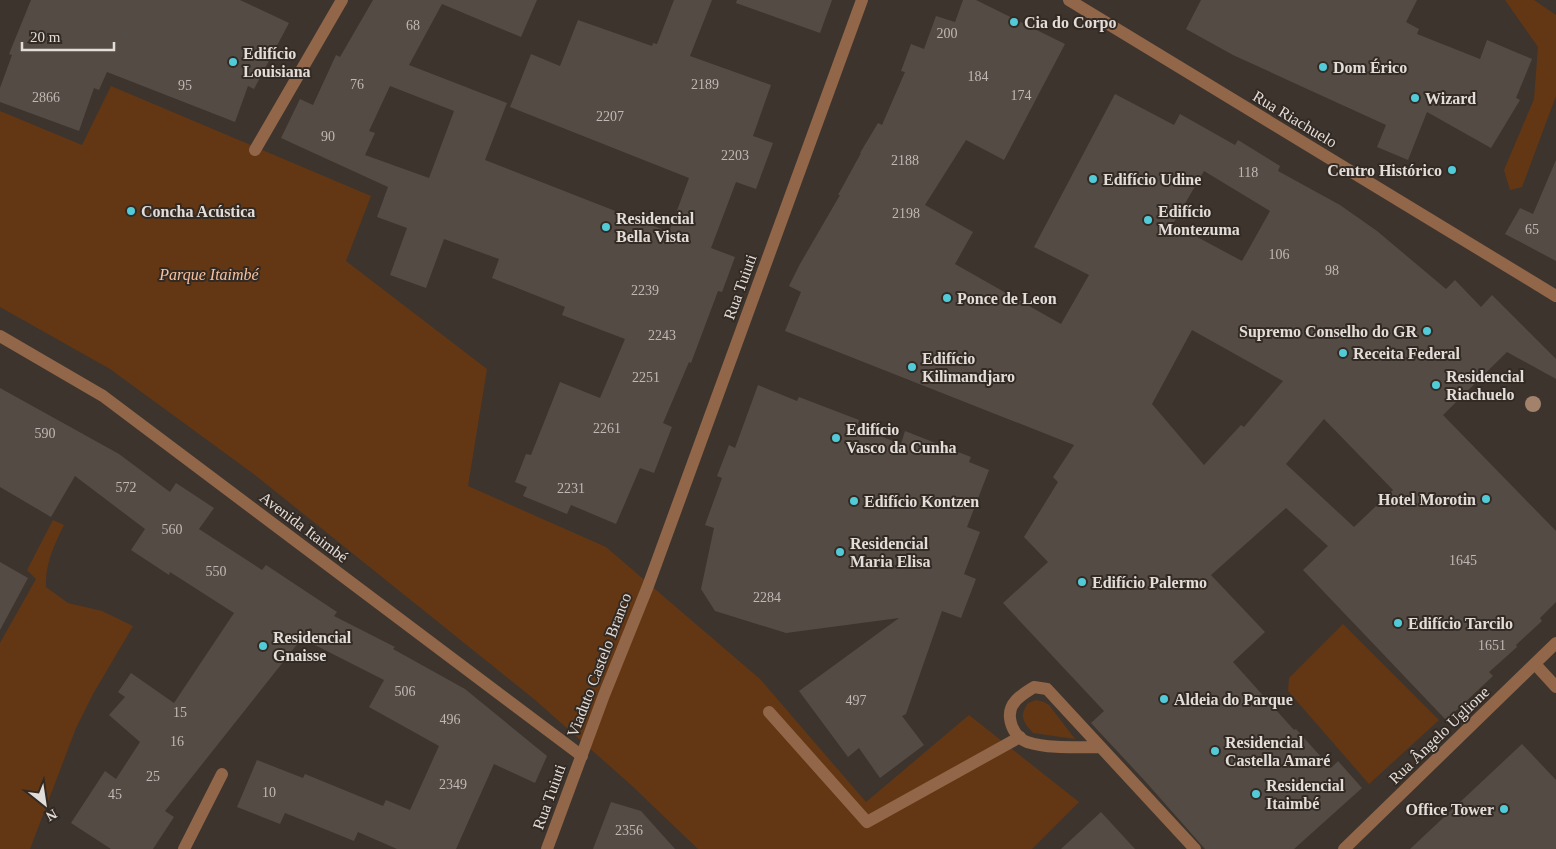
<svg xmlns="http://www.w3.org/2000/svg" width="1556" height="849" font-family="Georgia,serif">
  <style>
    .green { fill: #633714 }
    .building { fill: #554b45; fill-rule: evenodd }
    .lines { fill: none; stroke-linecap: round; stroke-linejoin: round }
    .minor { stroke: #926648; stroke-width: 12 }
    .tree { fill: #a3826c }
    .poi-dot { fill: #52cbd8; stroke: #332a24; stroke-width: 2 }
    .labels { text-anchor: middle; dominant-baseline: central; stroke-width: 4; stroke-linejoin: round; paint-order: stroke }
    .number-label { font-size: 14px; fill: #c0b8b4 }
    .poi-label { font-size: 16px; font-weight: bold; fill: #e3ddd9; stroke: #332a24; text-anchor: start }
    .street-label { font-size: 16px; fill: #e3ddd9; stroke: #332a24 }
    .park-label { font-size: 16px; font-style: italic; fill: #f7c19e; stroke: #332a24 }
  </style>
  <rect width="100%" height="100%" fill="#3d342e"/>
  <!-- green -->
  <g class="green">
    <path d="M1505,0H1534L1556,15V96L1522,187L1510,190L1504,170L1534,99L1538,47Z"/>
    <path d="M111,86L371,196L346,261L487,369L468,486L606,547L760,679L866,802L969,715L1079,802L1032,849H698L630,784L534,699L255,475L110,369L0,307V111L82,145Z"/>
    <path d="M53,520L64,525C54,545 45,564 46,587L68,603L102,611L133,626L93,694L76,728L30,849H0V643L36,579L27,570Z"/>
    <path d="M1343,624L1439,720L1369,784L1288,691L1289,678Z"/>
    <path d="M1036,700L1044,702L1049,705L1075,739L1033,733C1023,721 1019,717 1028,703Z"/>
  </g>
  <!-- building -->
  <g class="building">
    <path d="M31,0H240L289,23L254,89L248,86L235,122L107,72L99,90L94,88L79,131L0,102V88L12,55L9,54Z"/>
    <path d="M373,0H537L521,37L442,4L409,65L507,103L485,160L669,232L689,178L510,107L531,54L560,66L578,20L652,46L653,43L657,44L674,0H712L690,56L771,85L753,136L773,143L756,189L736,182L711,248L735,257L722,292L718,291L691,363L689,362L663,423L672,427L654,473L640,468L616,524L571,505L567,514L523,496L527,487L515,482L526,454L531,455L560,382L600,398L625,339L562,315L565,307L492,278L499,259L444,239L426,288L390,275L407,228L377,217L388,187L281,138L300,99L313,105L336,55L340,57ZM390,86L454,111L429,178L365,155L375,133L369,131Z"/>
    <path d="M737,0H832L820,33L736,3Z"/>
    <path d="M963,0H976L1065,44L1004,160L966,140L925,205L973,232L955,264L1061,324L1089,275L1034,247L1115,94L1174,125L1180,114L1235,145L1238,140L1280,166L1278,171L1340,205L1377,231L1446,289L1455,280L1481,307L1492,295L1556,359V379L1507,352L1443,415L1556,531V602L1540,618L1542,621L1516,645L1517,647L1489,672L1493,676L1446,720L1303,570L1328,546L1286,508L1211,575L1265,632L1233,662L1294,730L1296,729L1331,768L1338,761L1362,788L1294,849H1205L1145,781L1091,723L1104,711L1003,603L1048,562L1024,537L1058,482L1053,477L1074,445L785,331L801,292L789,286L800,264L840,195H838L861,153H860L878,123L882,125L905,72L901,71L911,44L924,49L936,16L955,22ZM1204,171L1270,211L1242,261L1173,224ZM1192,330L1283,381L1244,427L1241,425L1204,465L1152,404ZM1324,419L1393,490L1354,527L1286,464Z"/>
    <path d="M1201,0H1417L1406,22L1419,29L1417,34L1480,59L1487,40L1532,59L1516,98L1520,100L1491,148L1427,112L1408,160L1377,147L1386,125L1233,55L1186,29Z"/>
    <path d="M1556,160V261L1505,234L1520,208L1533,214Z"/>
    <path d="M758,385L797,401L799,397L859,420L857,427L901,444L905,431L971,457L969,462L989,470L967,527L980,532L964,574L976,579L961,618L942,611L906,714L902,716L924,745L880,778L859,748L848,757L799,691L899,618L786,633L715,611L701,589L714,528L705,525L722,478L717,476L729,445L735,448Z"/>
    <path d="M0,388L119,454L170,492L176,483L214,508L199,529L262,570L266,565L337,612L334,616L395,647L393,649L465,689L547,756L535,783L494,764L456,849H397L358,832L354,841L285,813L280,824L237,807L257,760L303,778L305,774L383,806L386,800L410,810L439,746L369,707L384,680L307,641L312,629L310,628L165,811L174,817L153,849H111L71,823L105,771L116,779L140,742L109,715L125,697L118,692L131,673L174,703L234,613L170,572L169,575L131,550L145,529L75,476L51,517L0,487Z"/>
    <path d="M0,562L28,578L0,630Z"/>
    <path d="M1522,744L1556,780V849H1410Z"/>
    <path d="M611,802L641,811L675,849H593Z"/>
    <path d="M1101,812L1135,849H1061Z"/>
  </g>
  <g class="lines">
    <!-- minor -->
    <g class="minor">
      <path d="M1069,0L1556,296"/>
      <path d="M255,150L342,0"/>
      <path d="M0,336L103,396L582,756"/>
      <path d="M1535,664L1556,687"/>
      <path d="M769,712L867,822L1020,737"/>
      <path d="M1100,747C1077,747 1049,749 1027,742C1017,738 1011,728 1010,718C1008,702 1023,694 1034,687L1047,689L1195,849"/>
      <path d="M184,849L222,774"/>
      <path d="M547,849L604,695L648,586L862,0"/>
      <path d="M1344,849L1556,643"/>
    </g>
  </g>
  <!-- trees -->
  <circle class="tree" cx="1533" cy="404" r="8"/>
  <!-- markers -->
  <g class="poi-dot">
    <circle cx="1014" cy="22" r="5"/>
    <circle cx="233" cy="62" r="5"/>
    <circle cx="1323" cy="67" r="5"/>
    <circle cx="1415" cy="98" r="5"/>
    <circle cx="1452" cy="170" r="5"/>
    <circle cx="1093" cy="179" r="5"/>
    <circle cx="131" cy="211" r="5"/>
    <circle cx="1148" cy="220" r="5"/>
    <circle cx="606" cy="227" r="5"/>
    <circle cx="947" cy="298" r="5"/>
    <circle cx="1427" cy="331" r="5"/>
    <circle cx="1343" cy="353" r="5"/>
    <circle cx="912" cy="367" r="5"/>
    <circle cx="1436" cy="385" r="5"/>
    <circle cx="836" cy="438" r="5"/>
    <circle cx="1486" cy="499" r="5"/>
    <circle cx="854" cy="501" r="5"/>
    <circle cx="840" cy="552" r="5"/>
    <circle cx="1082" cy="582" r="5"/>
    <circle cx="1398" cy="623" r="5"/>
    <circle cx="263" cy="646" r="5"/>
    <circle cx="1164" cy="699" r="5"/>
    <circle cx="1215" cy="751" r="5"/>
    <circle cx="1256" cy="794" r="5"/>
    <circle cx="1504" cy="809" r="5"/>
  </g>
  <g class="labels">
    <!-- number labels -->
    <g class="number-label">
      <text x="413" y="25">68</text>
      <text x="947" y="33">200</text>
      <text x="978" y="76">184</text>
      <text x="357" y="84">76</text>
      <text x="705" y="84">2189</text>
      <text x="185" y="85">95</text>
      <text x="1021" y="95">174</text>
      <text x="46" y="97">2866</text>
      <text x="610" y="116">2207</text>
      <text x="328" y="136">90</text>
      <text x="735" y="155">2203</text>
      <text x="905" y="160">2188</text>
      <text x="1248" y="172">118</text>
      <text x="906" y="213">2198</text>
      <text x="1532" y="229">65</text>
      <text x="1279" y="254">106</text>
      <text x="1332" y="270">98</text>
      <text x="645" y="290">2239</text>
      <text x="662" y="335">2243</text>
      <text x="646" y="377">2251</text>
      <text x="607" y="428">2261</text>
      <text x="45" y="433">590</text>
      <text x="126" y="487">572</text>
      <text x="571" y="488">2231</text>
      <text x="172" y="529">560</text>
      <text x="1463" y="560">1645</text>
      <text x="216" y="571">550</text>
      <text x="767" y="597">2284</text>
      <text x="1492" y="645">1651</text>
      <text x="405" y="691">506</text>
      <text x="856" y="700">497</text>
      <text x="180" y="712">15</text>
      <text x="450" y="719">496</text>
      <text x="177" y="741">16</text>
      <text x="153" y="776">25</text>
      <text x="453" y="784">2349</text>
      <text x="269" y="792">10</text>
      <text x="115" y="794">45</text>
      <text x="629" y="830">2356</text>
    </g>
    <!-- poi labels -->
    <g class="poi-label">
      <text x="1024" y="22">Cia do Corpo</text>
      <text x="243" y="53">Edifício<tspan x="243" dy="18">Louisiana</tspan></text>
      <text x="1333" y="67">Dom Érico</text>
      <text x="1425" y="98">Wizard</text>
      <text x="1442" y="170" text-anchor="end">Centro Histórico</text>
      <text x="1103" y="179">Edifício Udine</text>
      <text x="141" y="211">Concha Acústica</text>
      <text x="1158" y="211">Edifício<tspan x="1158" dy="18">Montezuma</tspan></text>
      <text x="616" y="218">Residencial<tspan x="616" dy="18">Bella Vista</tspan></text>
      <text x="957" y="298">Ponce de Leon</text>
      <text x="1417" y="331" text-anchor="end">Supremo Conselho do GR</text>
      <text x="1353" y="353">Receita Federal</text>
      <text x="922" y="358">Edifício<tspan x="922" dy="18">Kilimandjaro</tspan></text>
      <text x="1446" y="376">Residencial<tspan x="1446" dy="18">Riachuelo</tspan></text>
      <text x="846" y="429">Edifício<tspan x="846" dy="18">Vasco da Cunha</tspan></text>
      <text x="1476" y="499" text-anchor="end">Hotel Morotin</text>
      <text x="864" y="501">Edifício Kontzen</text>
      <text x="850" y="543">Residencial<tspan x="850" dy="18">Maria Elisa</tspan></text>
      <text x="1092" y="582">Edifício Palermo</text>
      <text x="1408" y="623">Edifício Tarcilo</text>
      <text x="273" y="637">Residencial<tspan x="273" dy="18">Gnaisse</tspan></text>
      <text x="1174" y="699">Aldeia do Parque</text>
      <text x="1225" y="742">Residencial<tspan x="1225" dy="18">Castella Amaré</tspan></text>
      <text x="1266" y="785">Residencial<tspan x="1266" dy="18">Itaimbé</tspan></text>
      <text x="1494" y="809" text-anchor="end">Office Tower</text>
    </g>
    <!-- street labels -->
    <g class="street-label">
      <text transform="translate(1295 119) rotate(31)">Rua Riachuelo</text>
      <text transform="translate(740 287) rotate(-70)">Rua Tuiuti</text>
      <text transform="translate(304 527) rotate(37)">Avenida Itaimbé</text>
      <text transform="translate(599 665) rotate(-69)">Viaduto Castelo Branco</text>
      <text transform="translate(1439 735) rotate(-44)">Rua Ângelo Uglione</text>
      <text transform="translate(549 797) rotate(-70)">Rua Tuiuti</text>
    </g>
    <!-- park labels -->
    <g class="park-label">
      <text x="209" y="274">Parque Itaimbé</text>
    </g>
  </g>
  <!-- north arrow -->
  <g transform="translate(45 804) rotate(150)" stroke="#332a24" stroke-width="4" paint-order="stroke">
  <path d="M0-4L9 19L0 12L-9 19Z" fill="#e3ddd9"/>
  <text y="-8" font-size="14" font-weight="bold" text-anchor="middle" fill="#e3ddd9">N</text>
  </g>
  <!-- scale -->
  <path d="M22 42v8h92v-8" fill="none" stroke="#e3ddd9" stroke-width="2.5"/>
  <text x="30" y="42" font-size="15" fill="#e3ddd9" stroke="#332a24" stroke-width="4" paint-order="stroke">20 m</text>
</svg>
